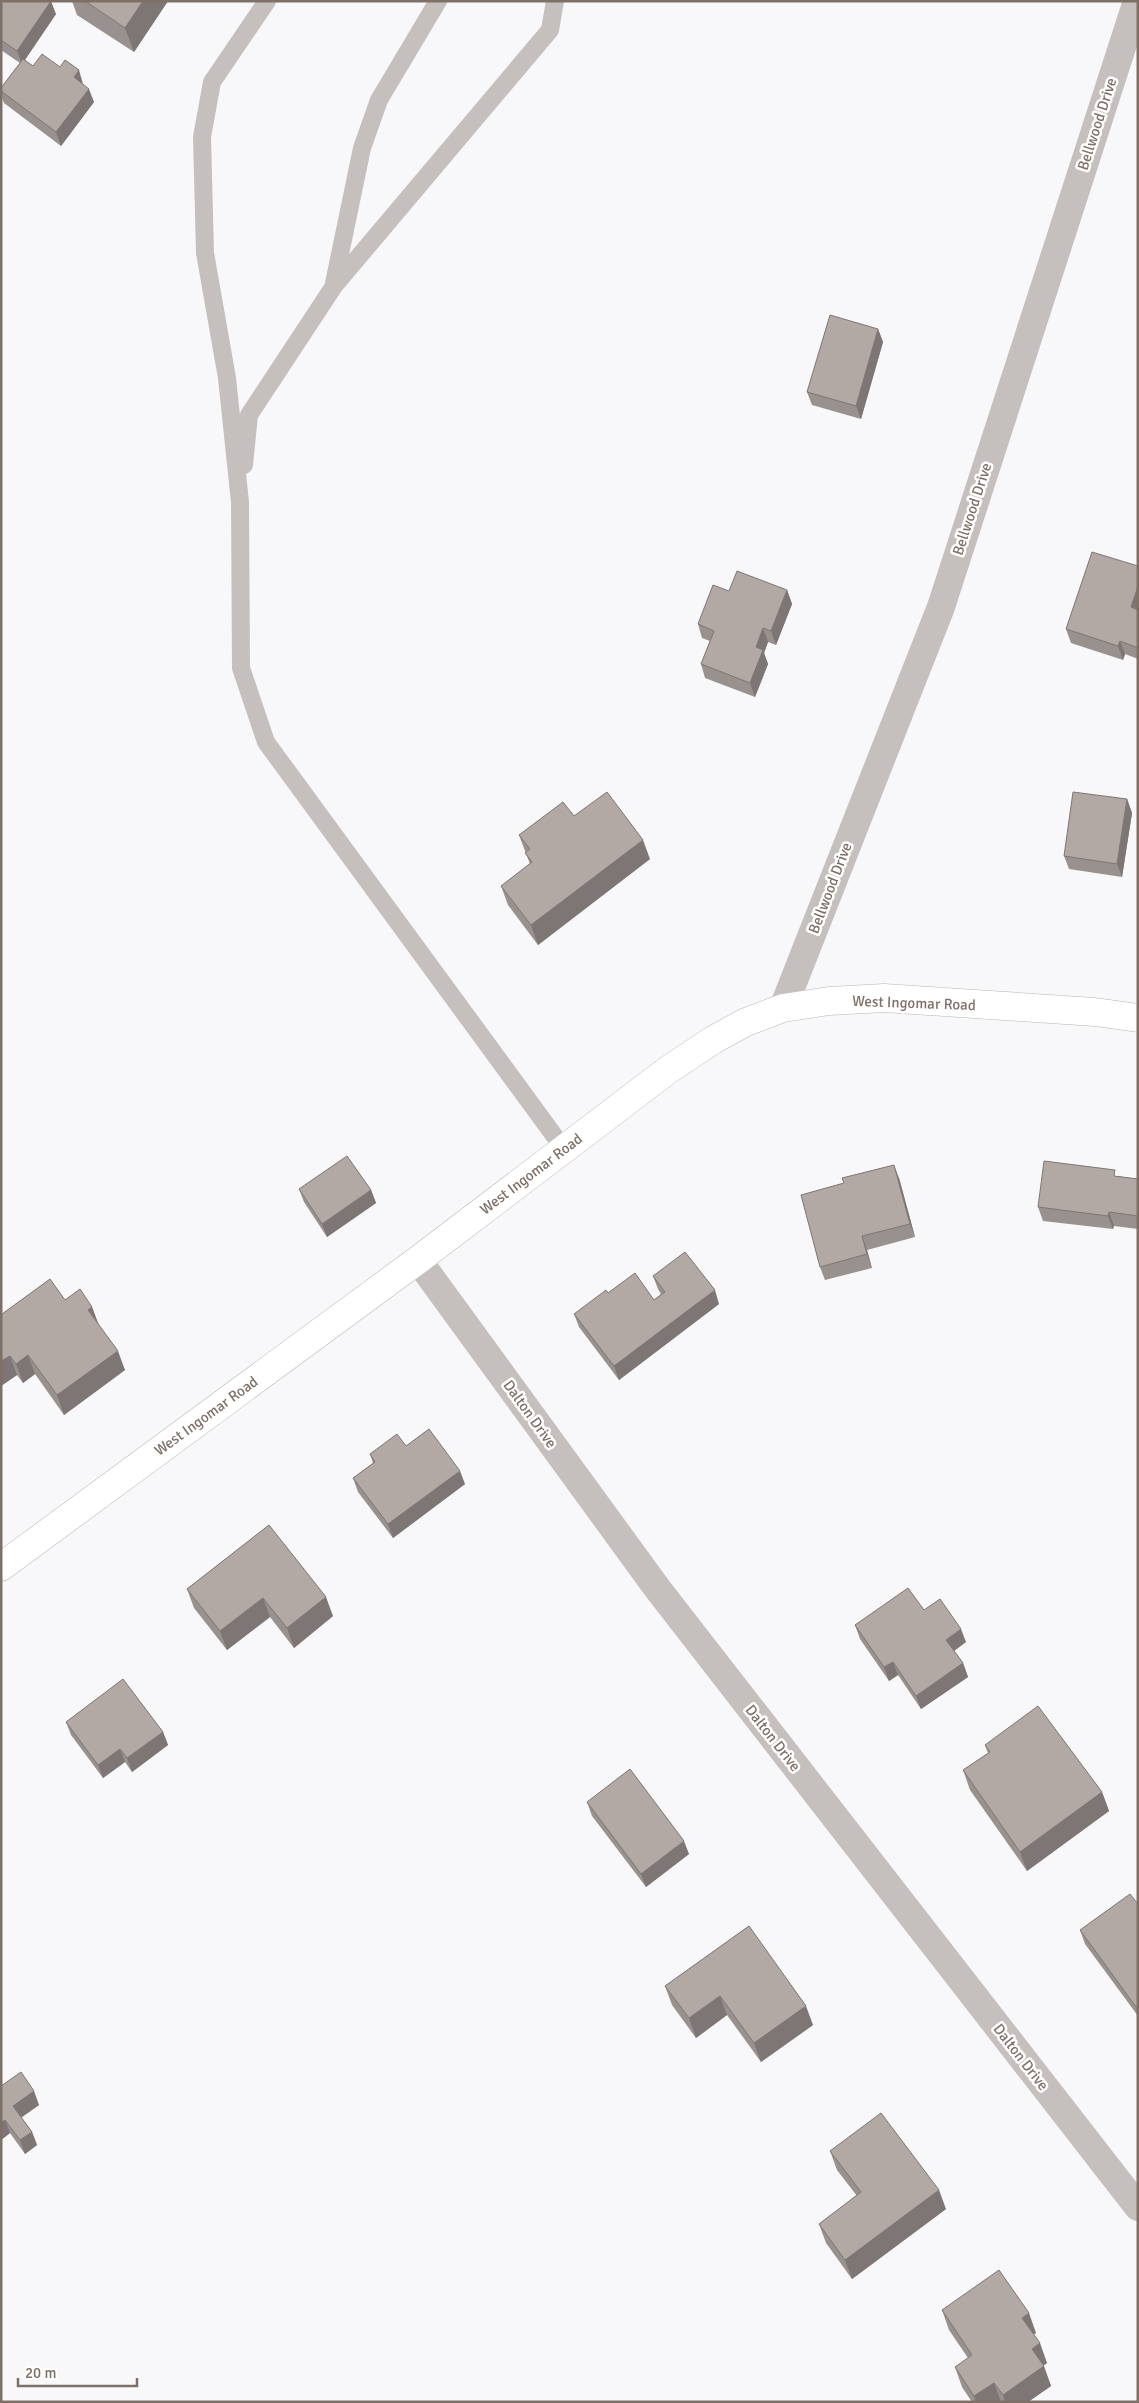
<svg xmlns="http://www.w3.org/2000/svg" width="1139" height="2403" font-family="Signika,sans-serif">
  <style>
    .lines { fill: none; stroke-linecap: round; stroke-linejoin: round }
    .secondary-casing { stroke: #bcb5b2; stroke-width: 29 }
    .lane { stroke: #c5c0bd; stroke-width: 18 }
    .street { stroke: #c5c0bd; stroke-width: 28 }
    .secondary { stroke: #fff; stroke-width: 28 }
    .wall { fill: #99918e }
    .shaded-wall { fill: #7d7674 }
    .building { fill: #b2a9a5; stroke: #7d7674 }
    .labels { text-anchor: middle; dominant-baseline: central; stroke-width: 5; stroke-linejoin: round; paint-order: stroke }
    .street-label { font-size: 15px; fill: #7f7067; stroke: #fff }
  </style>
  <rect width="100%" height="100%" fill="#f8f8fa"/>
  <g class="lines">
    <defs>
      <path id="secondary" d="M1,1567L418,1260L668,1070L713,1040L746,1022L783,1008L829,1001L884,998L1095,1012L1138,1018"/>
    </defs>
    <!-- secondary casing -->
    <use href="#secondary" class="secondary-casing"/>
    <!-- lane -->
    <g class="lane">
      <path d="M267,1L212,82L202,137L205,253L227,378L240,502L241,668L266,742L564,1149"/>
      <path d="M334,283L362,148L379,100L438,1"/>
      <path d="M244,465L249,415L334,286L550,30L555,1"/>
    </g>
    <!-- street -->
    <g class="street">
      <path d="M783,1008L941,607L1137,1"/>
      <path d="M418,1260L657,1588L1138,2207"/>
    </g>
    <!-- secondary -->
    <use href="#secondary" class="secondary"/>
  </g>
  <!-- wall -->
  <g class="wall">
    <path d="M1,1L56,14L25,60L33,66L83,84L94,102L61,146L4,103L1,95V88L20,63L1,50Z"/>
    <path d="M72,1H168L134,52L77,15Z"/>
    <path d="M878,329L883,342L861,419L812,405L807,392Z"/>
    <path d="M1138,566V659L1125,654L1123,660L1071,643L1066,629Z"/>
    <path d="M787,590L792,604L776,645L768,642L764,653L768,664L755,697L705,678L701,664L710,641L702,638L698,624L729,591Z"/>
    <path d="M1127,799L1132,813L1122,877L1069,869L1064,856Z"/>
    <path d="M574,816L650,859L538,945L508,905L501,886L530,864L519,835Z"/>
    <path d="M1117,1176L1138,1179V1229L1114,1226L1113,1229L1043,1221L1038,1207Z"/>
    <path d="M899,1178L915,1237L867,1250L872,1268L825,1280L820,1267Z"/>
    <path d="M299,1189L371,1190L376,1203L327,1237L304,1202Z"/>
    <path d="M653,1276L719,1304L619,1380L579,1327L574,1314L608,1293L654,1300L661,1294L658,1289Z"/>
    <path d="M65,1300L92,1307L98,1323L125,1370L64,1415L35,1374L23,1383L17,1375L1,1386V1313L2,1314Z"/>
    <path d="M406,1446L465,1484L393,1538L358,1492L353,1478L373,1463L370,1454Z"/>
    <path d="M269,1525L333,1616L294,1648L270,1617L227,1650L194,1608L187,1589Z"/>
    <path d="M924,1610L966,1642L954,1651L963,1663L968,1677L921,1709L898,1675L889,1681L860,1639L855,1625Z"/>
    <path d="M66,1722L163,1732L168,1745L132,1772L125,1762L103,1778L71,1735Z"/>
    <path d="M985,1745L1102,1792L1109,1811L1027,1871L970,1790L963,1770L988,1753Z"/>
    <path d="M587,1802L689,1854L646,1887L592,1816Z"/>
    <path d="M1138,1904V2016L1085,1944L1080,1930Z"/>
    <path d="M749,1926L813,2025L761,2062L727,2015L696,2038L672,2005L665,1986Z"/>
    <path d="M1,2086L39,2105L21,2117L32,2132L37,2145L25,2154L10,2133L1,2140Z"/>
    <path d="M830,2151L946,2209L852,2279L826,2243L819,2224L857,2196L837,2170Z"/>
    <path d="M942,2310L1036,2333L1034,2334L1047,2363L1043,2365L1051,2386L1028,2402H972L962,2387L955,2367L968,2358L949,2330Z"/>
  </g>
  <!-- shaded-wall -->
  <g class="shaded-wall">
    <path d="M51,1L56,14L22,64L17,51Z"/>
    <path d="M143,1H168L134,52L125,28Z"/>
    <path d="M79,70L83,84L79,91L74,77Z"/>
    <path d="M89,89L94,102L61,146L56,132Z"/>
    <path d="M878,329L883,342L861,419L856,406Z"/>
    <path d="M1138,586V615L1131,607Z"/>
    <path d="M787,590L792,604L776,645L771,631Z"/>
    <path d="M763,628L768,642L764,653L768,664L755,697L750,683L756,647Z"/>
    <path d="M1120,641L1125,654L1123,660L1118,646Z"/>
    <path d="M1127,799L1132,813L1122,877L1117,864Z"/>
    <path d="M643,840L650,859L538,945L531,925Z"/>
    <path d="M894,1165L899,1178L915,1237L910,1224Z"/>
    <path d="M371,1190L376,1203L327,1237L322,1224Z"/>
    <path d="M1109,1212L1114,1226L1113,1229L1108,1216Z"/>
    <path d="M862,1236L867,1250L872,1268L867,1254Z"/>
    <path d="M715,1290L719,1304L619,1380L614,1366Z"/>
    <path d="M92,1307L99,1326L88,1310Z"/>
    <path d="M118,1351L125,1370L64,1415L57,1395Z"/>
    <path d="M28,1355L35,1374L23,1383L16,1364Z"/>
    <path d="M10,1356L17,1375L1,1386V1361Z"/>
    <path d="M460,1471L465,1484L393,1538L388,1524Z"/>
    <path d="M326,1597L333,1616L294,1648L287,1628Z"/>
    <path d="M263,1598L270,1617L227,1650L220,1631Z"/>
    <path d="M961,1629L966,1642L951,1653L946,1640Z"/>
    <path d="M893,1662L898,1675L889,1681L884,1667Z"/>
    <path d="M963,1663L968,1677L921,1709L916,1696Z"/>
    <path d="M163,1732L168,1745L132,1772L127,1758Z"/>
    <path d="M120,1749L125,1762L103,1778L98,1765Z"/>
    <path d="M1102,1792L1109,1811L1027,1871L1020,1852Z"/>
    <path d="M684,1841L689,1854L646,1887L641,1874Z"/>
    <path d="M720,1996L727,2015L696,2038L689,2018Z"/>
    <path d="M806,2006L813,2025L761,2062L754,2043Z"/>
    <path d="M34,2091L39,2105L18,2120L13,2106Z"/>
    <path d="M5,2120L10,2133L1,2140V2123Z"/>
    <path d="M32,2132L37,2145L25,2154L20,2140Z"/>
    <path d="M939,2190L946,2209L852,2279L845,2260Z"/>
    <path d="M1029,2313L1036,2333L1029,2337L1022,2318Z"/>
    <path d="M1040,2343L1047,2363L1039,2369L1032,2349Z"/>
    <path d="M1044,2366L1051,2386L1028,2402H1005L1003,2395Z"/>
    <path d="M994,2383L1001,2402H976L974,2396Z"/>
  </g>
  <!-- building -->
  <g class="building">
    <path d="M1,1H51L17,51L1,40Z"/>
    <path d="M85,1H143L125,28Z"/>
    <path d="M42,54L60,67L65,60L79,70L74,77L89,89L56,132L1,91V88L23,59L33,66Z"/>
    <path d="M830,315L878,329L856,406L807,392Z"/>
    <path d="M1092,552L1138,566V586L1131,607L1138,610V648L1120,641L1118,646L1066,629Z"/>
    <path d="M737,571L787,590L771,631L763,628L756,647L763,650L750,683L701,664L714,631L698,624L713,585L729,591Z"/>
    <path d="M607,792L643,840L531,925L501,886L532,862L525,853L530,849L519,835L563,802L574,816Z"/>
    <path d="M1073,792L1127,799L1117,864L1064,856Z"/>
    <path d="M347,1156L371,1190L322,1224L299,1189Z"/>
    <path d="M1044,1161L1115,1170L1114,1176L1138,1179V1216L1109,1212L1108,1216L1038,1207Z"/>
    <path d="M894,1165L910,1224L862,1236L867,1254L820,1267L801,1195L844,1183L842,1178Z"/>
    <path d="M685,1252L715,1290L614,1366L574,1314L606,1290L608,1293L635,1273L654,1300L665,1292L653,1276Z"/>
    <path d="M50,1279L65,1300L80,1289L92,1307L88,1310L118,1351L57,1395L28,1355L16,1364L10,1356L1,1361V1313L2,1314Z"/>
    <path d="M429,1429L460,1471L388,1524L353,1478L375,1462L370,1454L397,1434L406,1446Z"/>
    <path d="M269,1525L326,1597L287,1628L263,1598L220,1631L187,1589Z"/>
    <path d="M908,1588L924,1610L940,1599L961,1629L946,1640L963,1663L916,1696L893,1662L884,1667L855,1625Z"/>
    <path d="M123,1679L163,1732L127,1758L120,1749L98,1765L66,1722Z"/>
    <path d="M1038,1706L1102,1792L1020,1852L963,1770L990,1752L985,1745Z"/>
    <path d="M630,1769L684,1841L641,1874L587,1802Z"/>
    <path d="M1130,1894L1138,1904V2006L1136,2007L1080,1930Z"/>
    <path d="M749,1926L806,2006L754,2043L720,1996L689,2018L665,1986Z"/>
    <path d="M21,2072L34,2091L13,2106L32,2132L20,2140L5,2120L1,2123V2086Z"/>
    <path d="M881,2113L939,2190L845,2260L819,2224L861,2192L830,2151Z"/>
    <path d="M999,2270L1029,2313L1022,2318L1040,2343L1032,2349L1044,2366L1003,2395L994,2383L974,2396L955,2367L972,2355L942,2310Z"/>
  </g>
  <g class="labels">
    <!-- street labels -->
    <g class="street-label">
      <text transform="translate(1097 124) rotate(-72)">Bellwood Drive</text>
      <text transform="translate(972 509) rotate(-72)">Bellwood Drive</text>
      <text transform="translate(830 888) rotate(-69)">Bellwood Drive</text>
      <text transform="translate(914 1003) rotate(2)">West Ingomar Road</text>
      <text transform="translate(531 1174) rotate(-37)">West Ingomar Road</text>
      <text transform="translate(530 1414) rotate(54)">Dalton Drive</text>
      <text transform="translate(206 1416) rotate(-36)">West Ingomar Road</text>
      <text transform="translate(773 1738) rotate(52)">Dalton Drive</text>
      <text transform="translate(1021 2057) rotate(52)">Dalton Drive</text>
    </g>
  </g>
  <!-- border -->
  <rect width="1139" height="2403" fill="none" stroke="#7f7067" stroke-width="5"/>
  <!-- scale -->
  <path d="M18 2378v8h119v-8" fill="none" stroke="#7f7067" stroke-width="2.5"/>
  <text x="25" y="2378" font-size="15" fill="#7f7067" stroke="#ffffff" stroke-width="4" paint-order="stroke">20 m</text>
</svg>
